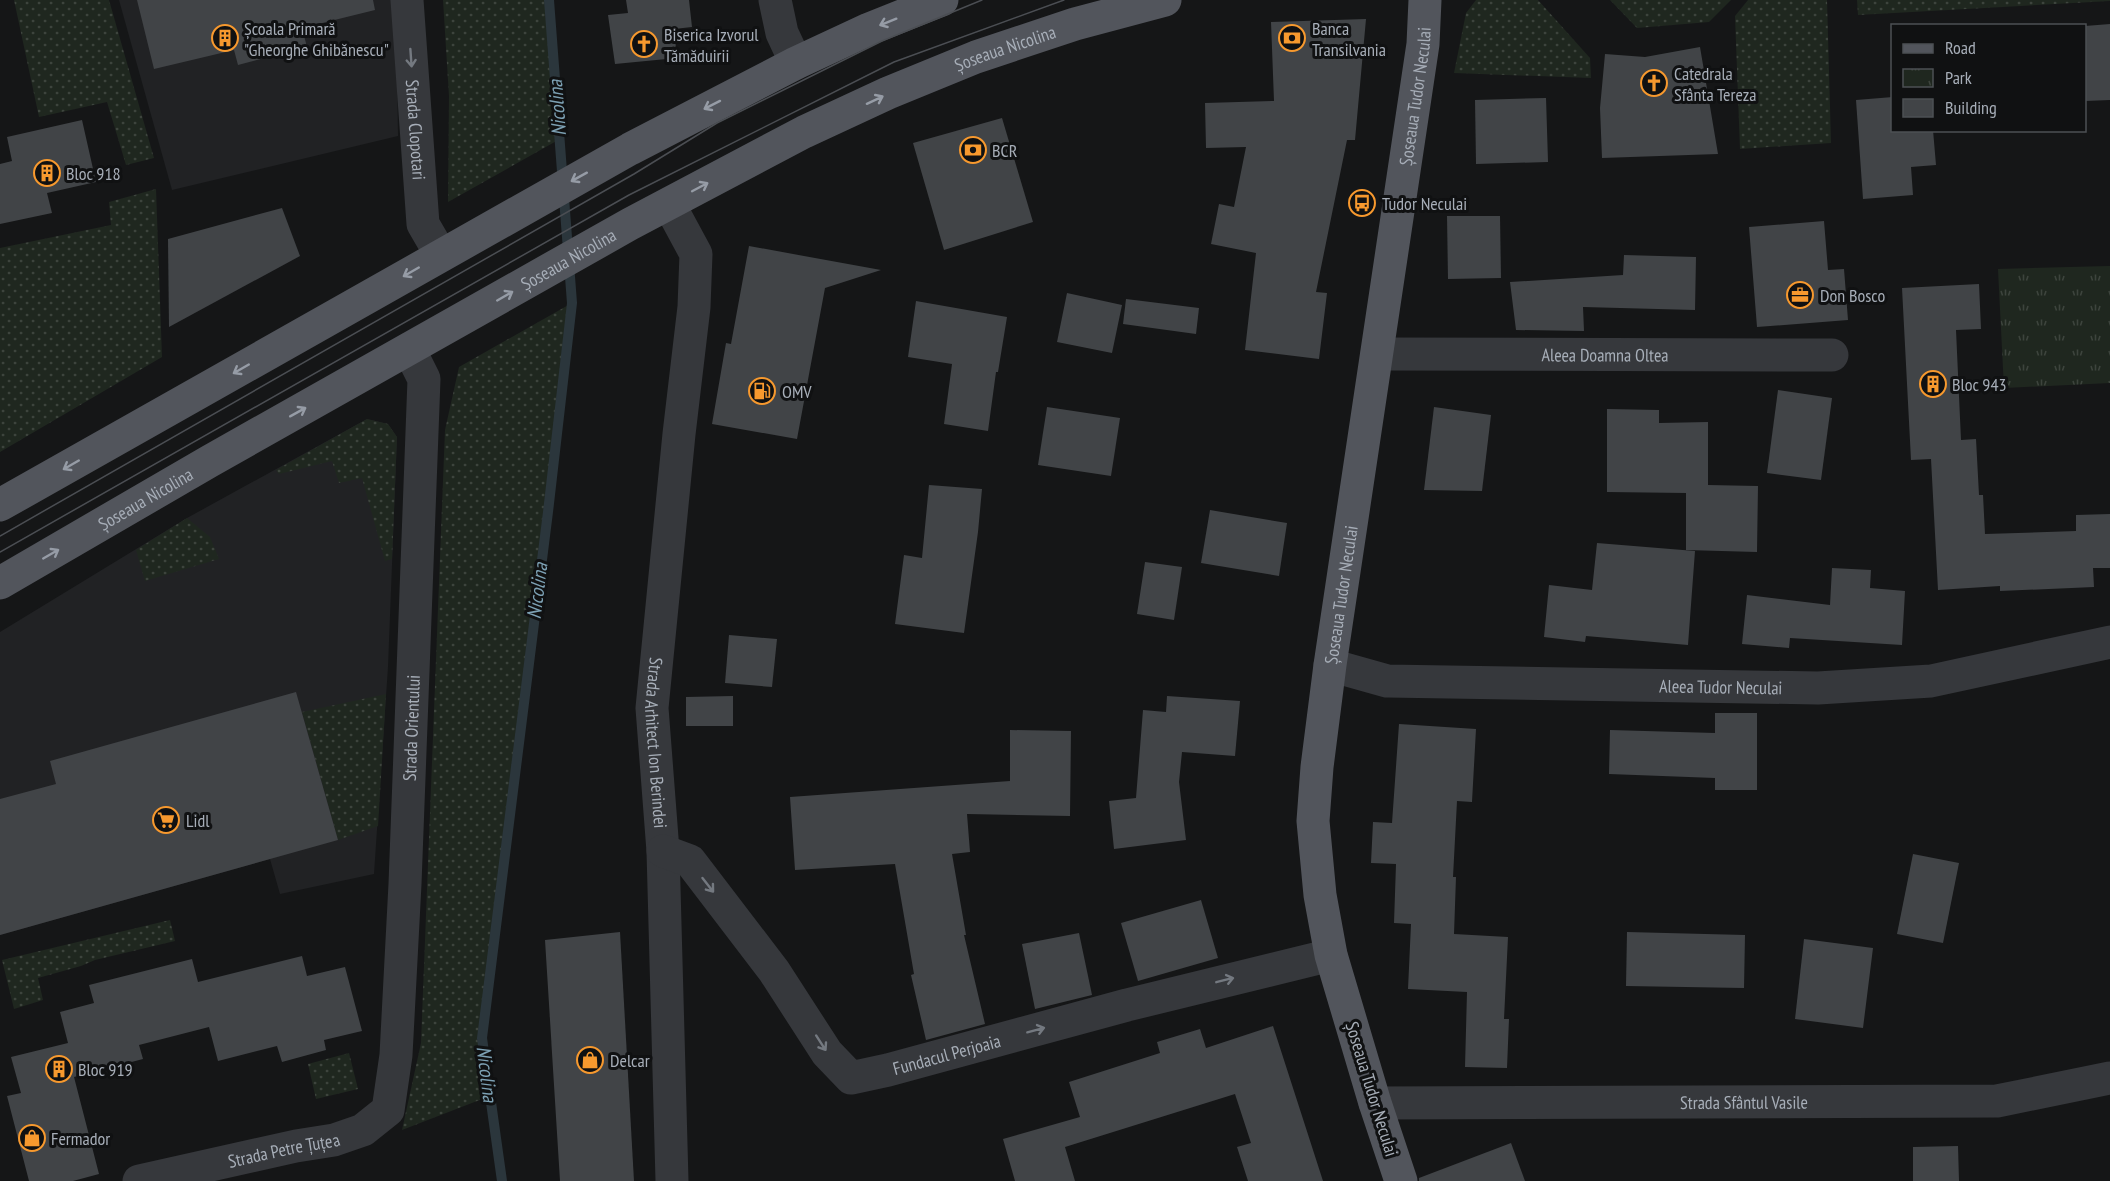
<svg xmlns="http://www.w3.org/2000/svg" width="2110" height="1181" font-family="'PT Sans Narrow',sans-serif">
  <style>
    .built { fill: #212224 }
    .grass { fill: url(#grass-dots) }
    .park { fill: url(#park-tufts) }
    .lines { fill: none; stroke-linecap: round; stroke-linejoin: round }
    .stream { stroke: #2b363c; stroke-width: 10 }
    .building { fill: #414447 }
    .minor { stroke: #36383c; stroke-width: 33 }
    .major { stroke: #52555c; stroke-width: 33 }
    .tram { stroke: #4b4e53; stroke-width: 1.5 }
    .oneway { stroke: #969ca6 }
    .oneway2 { stroke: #747980 }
    .labels { text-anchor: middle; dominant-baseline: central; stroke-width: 6; stroke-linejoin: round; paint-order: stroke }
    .poi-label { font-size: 18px; fill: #a7aeb8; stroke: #101112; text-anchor: start }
    .street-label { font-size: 18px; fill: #a7aeb8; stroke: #101112 }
    .water-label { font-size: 20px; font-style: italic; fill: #7da1b4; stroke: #101112 }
  </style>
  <defs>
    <pattern id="grass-dots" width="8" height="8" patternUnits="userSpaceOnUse" patternTransform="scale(1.5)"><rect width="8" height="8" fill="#1f271f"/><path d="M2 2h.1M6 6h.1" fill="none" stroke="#3d443d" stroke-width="1.8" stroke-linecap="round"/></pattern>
    <pattern id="park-tufts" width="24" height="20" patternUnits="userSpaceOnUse" patternTransform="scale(1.5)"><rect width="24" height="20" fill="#1f271f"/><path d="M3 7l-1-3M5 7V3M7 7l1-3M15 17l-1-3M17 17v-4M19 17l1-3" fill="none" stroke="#3d443d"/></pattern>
  </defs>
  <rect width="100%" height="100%" fill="#151617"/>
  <!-- built -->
  <g class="built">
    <path d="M119,0H396L398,136L172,190Z"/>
    <path d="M367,419L388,424L397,437L388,667L374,874L280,894L270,859L0,935V632L187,518Z"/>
  </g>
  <!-- grass -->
  <g class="grass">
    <path d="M14,0H109L154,158L126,165L107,102L39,117Z"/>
    <path d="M443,0H549L560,139L448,202L449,96Z"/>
    <path d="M1476,0H1538L1590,58L1591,78L1454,73L1466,13Z"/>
    <path d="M1610,0H1731L1709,22L1637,28Z"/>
    <path d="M1748,0H1827L1831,143L1740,149L1735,16Z"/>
    <path d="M1857,0H2110V1L1858,15Z"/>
    <path d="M156,189L162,357L0,452V248L111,225L109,202Z"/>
    <path d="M572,303L548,512L482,1038L490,1096L402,1130L421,1043L445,430L459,367Z"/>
    <path d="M367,419L388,424L397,437L392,559L385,561L362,478L339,483L332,461L279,474L276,470Z"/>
    <path d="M187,518L210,537L219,559L145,581L136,550Z"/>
    <path d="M386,694L378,826L338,840L302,712Z"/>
    <path d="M170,920L175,941L95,960L81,966L38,978L43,1000L14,1009L2,960Z"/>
    <path d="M349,1053L358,1089L316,1099L308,1064Z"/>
  </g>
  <!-- park -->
  <path class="park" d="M2110,266V383L2004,388L1998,269Z"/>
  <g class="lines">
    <!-- stream -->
    <path class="stream" d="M502,1181L482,1038L548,512L572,303L549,0"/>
  </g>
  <!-- building -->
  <g class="building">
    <path d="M137,0H373L375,10L302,28L307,47L238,65L234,50L154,69Z"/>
    <path d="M626,0H689L692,27L674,29L677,58L615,64L608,15L628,13Z"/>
    <path d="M1366,19L1355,140H1347L1316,292L1327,293L1319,359L1245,350L1256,253L1211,244L1219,204L1234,207L1246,147L1206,148L1205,103L1274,101L1271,22Z"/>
    <path d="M2110,24V100L2085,101V26Z"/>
    <path d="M1700,47L1718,154L1602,158L1600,108L1605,54L1645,57Z"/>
    <path d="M1893,97V130H1933L1936,165L1911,167L1913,195L1863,199L1856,100Z"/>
    <path d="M1546,98L1548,162L1476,164L1475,100Z"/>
    <path d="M1002,118L1033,222L944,250L913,143Z"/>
    <path d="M82,120L96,182L47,193L52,213L0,224V164L12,161L7,137Z"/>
    <path d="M282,208L300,256L169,327L168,239Z"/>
    <path d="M1447,216H1500L1501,278L1448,279Z"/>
    <path d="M1824,221L1828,270L1844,269L1848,320L1757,327L1749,227Z"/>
    <path d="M749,246L881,270L825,288L797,439L712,424L726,343L731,344Z"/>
    <path d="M1624,255L1696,257L1695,310L1583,307L1584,331L1516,330L1510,282L1623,275Z"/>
    <path d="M1979,284L1981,329L1956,330L1961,440L1976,439L1979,495H1983L1985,534L2076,531V515L2110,514V568H2093L2094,587L2000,591V586L1938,590L1931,459L1911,460L1902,288Z"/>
    <path d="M1067,293L1122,305L1112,353L1057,342Z"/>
    <path d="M1126,299L1199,308L1196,334L1123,324Z"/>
    <path d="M916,301L1007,317L998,372H996L988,431L944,424L952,364L908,357Z"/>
    <path d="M1778,390L1832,398L1821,480L1767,473Z"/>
    <path d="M1047,407L1120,418L1111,476L1038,465Z"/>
    <path d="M1434,407L1491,415L1482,491L1424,490Z"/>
    <path d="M1607,409L1659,410V423L1708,422V485L1758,486L1757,552L1686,550V493L1607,492Z"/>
    <path d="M929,485L982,489L978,532L964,633L895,624L904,555L922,558Z"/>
    <path d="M1210,510L1287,523L1279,576L1201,563Z"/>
    <path d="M1597,543L1695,551L1688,645L1586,636L1585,642L1544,637L1549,585L1592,590Z"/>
    <path d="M1145,562L1182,567L1174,620L1137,614Z"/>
    <path d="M1832,568L1871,570L1870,588L1905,591L1902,645L1790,638L1789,648L1742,644L1747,595L1830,605Z"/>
    <path d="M729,635L777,639L772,687L725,683Z"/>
    <path d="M296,692L338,840L0,935V799L56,784L50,761Z"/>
    <path d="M733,696V726H686V697Z"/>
    <path d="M1167,696L1240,701L1235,756L1182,752L1179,782L1186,840L1114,849L1109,801L1136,798L1143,710L1166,712Z"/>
    <path d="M1715,713H1757V790H1715V778L1609,774L1610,730L1715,733Z"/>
    <path d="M1399,724L1476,729L1472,802L1457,801L1453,877H1456L1454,934L1508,937L1504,1019H1509L1507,1068L1465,1067L1467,992L1408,989L1411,924L1394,923L1396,864L1371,863L1373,822L1392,823Z"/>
    <path d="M1010,730L1071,731L1070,816L967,814L970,852L952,854L966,935H964L985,1024L926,1040L911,975L914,974L895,864L795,870L790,797L1010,781Z"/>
    <path d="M1913,854L1959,863L1943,943L1897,934Z"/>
    <path d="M1201,900L1218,958L1138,981L1121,923Z"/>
    <path d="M620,932L634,1181H560L545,940Z"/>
    <path d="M1627,932L1745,935L1744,988L1626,986Z"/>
    <path d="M1079,933L1092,995L1035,1009L1022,944Z"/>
    <path d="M1804,939L1873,948L1863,1028L1795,1019Z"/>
    <path d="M302,956L307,976L345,967L362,1031L324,1040L326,1050L282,1062L277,1046L218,1061L209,1027L139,1045L143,1059L74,1077L99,1174L73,1181H29L7,1096L21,1093L11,1057L68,1043L60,1012L94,1003L89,985L192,959L198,982Z"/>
    <path d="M1273,1026L1323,1181H1248L1237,1147L1251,1143L1235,1094L1065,1147L1075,1181H1015L1003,1139L1080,1117L1069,1082L1160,1053L1157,1042L1200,1029L1206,1048Z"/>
    <path d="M1511,1143L1525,1181H1419V1178Z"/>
    <path d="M1958,1146L1959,1181H1913V1147Z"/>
  </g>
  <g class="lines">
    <!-- minor -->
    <g class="minor">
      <path id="s1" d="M407,0L423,224L441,255"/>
      <path d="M775,0L782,33L796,63"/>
      <path id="s2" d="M669,204L696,254L694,307L679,434L652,708L663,851L672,1181"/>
      <path id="s3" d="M1377,354L1832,355"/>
      <path id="s4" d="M1330,665L1387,681L1818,688L1931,681L2110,642"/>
      <path id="s5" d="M663,851L690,861L774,971L827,1053L851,1078L888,1070L1127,1005L1331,955"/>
      <path id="s6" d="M1375,1103L1997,1101L2110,1078"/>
      <path id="s7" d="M139,1181L296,1146L334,1140L363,1130L388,1110L396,1055L405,884L424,379L409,349"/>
    </g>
    <!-- major -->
    <g class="major">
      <path d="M0,505L630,149L796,63L869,29L942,0"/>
      <path id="s8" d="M0,583L210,461L630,224L804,132L888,93L976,57L1075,24L1165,0"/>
      <path id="s9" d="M1401,1181L1375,1103L1331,955L1320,895L1313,821L1317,767L1330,665L1423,44L1425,0"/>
    </g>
    <!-- tram -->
    <g class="tram">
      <path d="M0,536L634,174L717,123L882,41L982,0"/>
      <path d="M0,552L629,195L894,62L1064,0"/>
    </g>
  </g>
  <!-- one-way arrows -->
  <defs><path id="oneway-shaft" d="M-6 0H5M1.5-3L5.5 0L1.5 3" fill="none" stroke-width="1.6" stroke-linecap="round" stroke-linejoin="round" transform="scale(1.5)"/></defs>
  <g class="oneway">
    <use href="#oneway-shaft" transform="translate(888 22) rotate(158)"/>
    <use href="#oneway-shaft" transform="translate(875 100) rotate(-25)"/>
    <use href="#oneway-shaft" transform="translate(712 105) rotate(153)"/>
    <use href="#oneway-shaft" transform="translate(579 177) rotate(151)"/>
    <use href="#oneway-shaft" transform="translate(700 187) rotate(-28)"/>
    <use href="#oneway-shaft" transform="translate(411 272) rotate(150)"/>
    <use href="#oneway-shaft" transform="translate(505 296) rotate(-30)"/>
    <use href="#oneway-shaft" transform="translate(241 369) rotate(150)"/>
    <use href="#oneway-shaft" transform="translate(298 412) rotate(-29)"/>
    <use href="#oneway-shaft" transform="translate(71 465) rotate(150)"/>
    <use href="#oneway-shaft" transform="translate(51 554) rotate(-30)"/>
  </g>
  <g class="oneway2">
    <use href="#oneway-shaft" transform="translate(411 58) rotate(86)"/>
    <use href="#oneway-shaft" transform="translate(708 885) rotate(52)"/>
    <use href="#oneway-shaft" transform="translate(1225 980) rotate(-14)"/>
    <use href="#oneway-shaft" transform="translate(1036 1030) rotate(-15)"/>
    <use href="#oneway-shaft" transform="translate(821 1043) rotate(57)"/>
  </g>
  <!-- icons -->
  <defs>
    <symbol id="building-ring" viewBox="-11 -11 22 22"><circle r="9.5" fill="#101112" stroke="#f7992e" stroke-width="1.5"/><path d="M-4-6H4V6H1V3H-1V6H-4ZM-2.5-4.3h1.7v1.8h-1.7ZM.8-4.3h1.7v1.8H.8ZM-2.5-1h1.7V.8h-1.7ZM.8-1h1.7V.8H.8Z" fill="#f7992e"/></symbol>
    <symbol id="bank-ring" viewBox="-11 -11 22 22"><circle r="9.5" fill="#101112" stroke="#f7992e" stroke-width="1.5"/><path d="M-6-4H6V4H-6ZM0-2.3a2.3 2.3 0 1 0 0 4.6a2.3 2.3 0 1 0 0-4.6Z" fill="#f7992e"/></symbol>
    <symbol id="church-ring" viewBox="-11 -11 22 22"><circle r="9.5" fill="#101112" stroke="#f7992e" stroke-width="1.5"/><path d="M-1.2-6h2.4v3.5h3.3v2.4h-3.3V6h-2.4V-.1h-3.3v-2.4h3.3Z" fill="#f7992e"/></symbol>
    <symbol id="bus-ring" viewBox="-11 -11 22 22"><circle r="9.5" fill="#101112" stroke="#f7992e" stroke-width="1.5"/><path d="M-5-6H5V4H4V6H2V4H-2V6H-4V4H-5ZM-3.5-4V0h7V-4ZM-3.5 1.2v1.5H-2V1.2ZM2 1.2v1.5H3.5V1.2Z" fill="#f7992e"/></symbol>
    <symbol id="office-ring" viewBox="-11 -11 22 22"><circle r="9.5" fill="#101112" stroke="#f7992e" stroke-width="1.5"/><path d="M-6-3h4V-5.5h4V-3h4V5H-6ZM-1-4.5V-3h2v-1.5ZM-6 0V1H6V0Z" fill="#f7992e"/></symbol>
    <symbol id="fuel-ring" viewBox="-11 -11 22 22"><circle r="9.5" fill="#101112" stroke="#f7992e" stroke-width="1.5"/><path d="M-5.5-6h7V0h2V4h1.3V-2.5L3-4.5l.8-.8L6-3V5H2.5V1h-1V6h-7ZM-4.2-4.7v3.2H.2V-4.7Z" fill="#f7992e"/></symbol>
    <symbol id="supermarket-ring" viewBox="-11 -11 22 22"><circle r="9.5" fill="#101112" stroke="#f7992e" stroke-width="1.5"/><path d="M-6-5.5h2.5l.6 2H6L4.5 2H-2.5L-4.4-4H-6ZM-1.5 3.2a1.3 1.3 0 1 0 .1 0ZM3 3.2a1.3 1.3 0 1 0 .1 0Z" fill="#f7992e"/></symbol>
    <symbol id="shop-ring" viewBox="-11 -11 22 22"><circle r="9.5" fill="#101112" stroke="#f7992e" stroke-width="1.5"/><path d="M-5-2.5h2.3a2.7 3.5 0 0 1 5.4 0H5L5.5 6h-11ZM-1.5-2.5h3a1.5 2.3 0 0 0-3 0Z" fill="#f7992e"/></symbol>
  </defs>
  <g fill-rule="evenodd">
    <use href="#building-ring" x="210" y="23" width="30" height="30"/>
    <use href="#bank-ring" x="1277" y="23" width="30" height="30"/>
    <use href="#church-ring" x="629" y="29" width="30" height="30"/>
    <use href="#church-ring" x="1639" y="68" width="30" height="30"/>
    <use href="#bank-ring" x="958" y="135" width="30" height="30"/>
    <use href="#building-ring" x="32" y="158" width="30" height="30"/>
    <use href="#bus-ring" x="1347" y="188" width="30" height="30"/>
    <use href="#office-ring" x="1785" y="280" width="30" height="30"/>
    <use href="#building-ring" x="1918" y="369" width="30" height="30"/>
    <use href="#fuel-ring" x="747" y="376" width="30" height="30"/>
    <use href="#supermarket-ring" x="151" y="805" width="30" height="30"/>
    <use href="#shop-ring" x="575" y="1045" width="30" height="30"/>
    <use href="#building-ring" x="44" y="1054" width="30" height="30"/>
    <use href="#shop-ring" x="17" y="1123" width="30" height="30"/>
  </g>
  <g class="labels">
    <!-- poi labels -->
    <g class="poi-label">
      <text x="244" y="28">Școala Primară<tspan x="244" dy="21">"Gheorghe Ghibănescu"</tspan></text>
      <text x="1312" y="28">Banca<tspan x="1312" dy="21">Transilvania</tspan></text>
      <text x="664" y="34">Biserica Izvorul<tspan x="664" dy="21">Tămăduirii</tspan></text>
      <text x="1674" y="73">Catedrala<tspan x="1674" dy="21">Sfânta Tereza</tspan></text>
      <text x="992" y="150">BCR</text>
      <text x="66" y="173">Bloc 918</text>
      <text x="1382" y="203">Tudor Neculai</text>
      <text x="1820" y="295">Don Bosco</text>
      <text x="1952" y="384">Bloc 943</text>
      <text x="782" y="391">OMV</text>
      <text x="186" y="820">Lidl</text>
      <text x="610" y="1060">Delcar</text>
      <text x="78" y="1069">Bloc 919</text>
      <text x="51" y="1138">Fermador</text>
    </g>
    <!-- street labels -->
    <g class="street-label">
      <text stroke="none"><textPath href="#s8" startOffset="1140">Șoseaua Nicolina</textPath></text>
      <text stroke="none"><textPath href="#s9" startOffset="1104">Șoseaua Tudor Neculai</textPath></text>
      <text stroke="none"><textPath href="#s1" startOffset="130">Strada Clopotari</textPath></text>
      <text stroke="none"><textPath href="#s8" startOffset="654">Șoseaua Nicolina</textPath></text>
      <text stroke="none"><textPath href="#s3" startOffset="228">Aleea Doamna Oltea</textPath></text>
      <text stroke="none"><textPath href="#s8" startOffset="168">Șoseaua Nicolina</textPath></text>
      <text stroke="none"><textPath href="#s9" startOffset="600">Șoseaua Tudor Neculai</textPath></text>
      <text stroke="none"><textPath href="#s4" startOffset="393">Aleea Tudor Neculai</textPath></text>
      <text stroke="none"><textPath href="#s7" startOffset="645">Strada Orientului</textPath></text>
      <text stroke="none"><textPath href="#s2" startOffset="548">Strada Arhitect Ion Berindei</textPath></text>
      <text stroke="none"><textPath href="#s5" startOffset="398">Fundacul Perjoaia</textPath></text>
      <text transform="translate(1372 1089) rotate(73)">Șoseaua Tudor Neculai</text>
      <text stroke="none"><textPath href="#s6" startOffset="369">Strada Sfântul Vasile</textPath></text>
      <text stroke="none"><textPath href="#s7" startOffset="148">Strada Petre Țuțea</textPath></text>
    </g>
    <!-- water labels -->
    <g class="water-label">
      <text transform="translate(557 108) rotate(-94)">Nicolina</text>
      <text transform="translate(537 591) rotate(-83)">Nicolina</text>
      <text transform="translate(487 1074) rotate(83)">Nicolina</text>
    </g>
  </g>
  <!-- legend -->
  <rect x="1891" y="24" width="195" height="108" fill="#101112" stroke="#4c5054" stroke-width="1.5"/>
  <rect x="1903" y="44" width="30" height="9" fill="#52555c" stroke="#4c5054" stroke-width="1.5"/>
  <text x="1945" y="54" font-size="18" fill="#a7aeb8">Road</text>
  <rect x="1903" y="69" width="30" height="18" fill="url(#park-tufts)" stroke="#4c5054" stroke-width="1.5"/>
  <text x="1945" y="84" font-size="18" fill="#a7aeb8">Park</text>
  <rect x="1903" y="99" width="30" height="18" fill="#414447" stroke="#4c5054" stroke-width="1.5"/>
  <text x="1945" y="114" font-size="18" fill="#a7aeb8">Building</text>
</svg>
